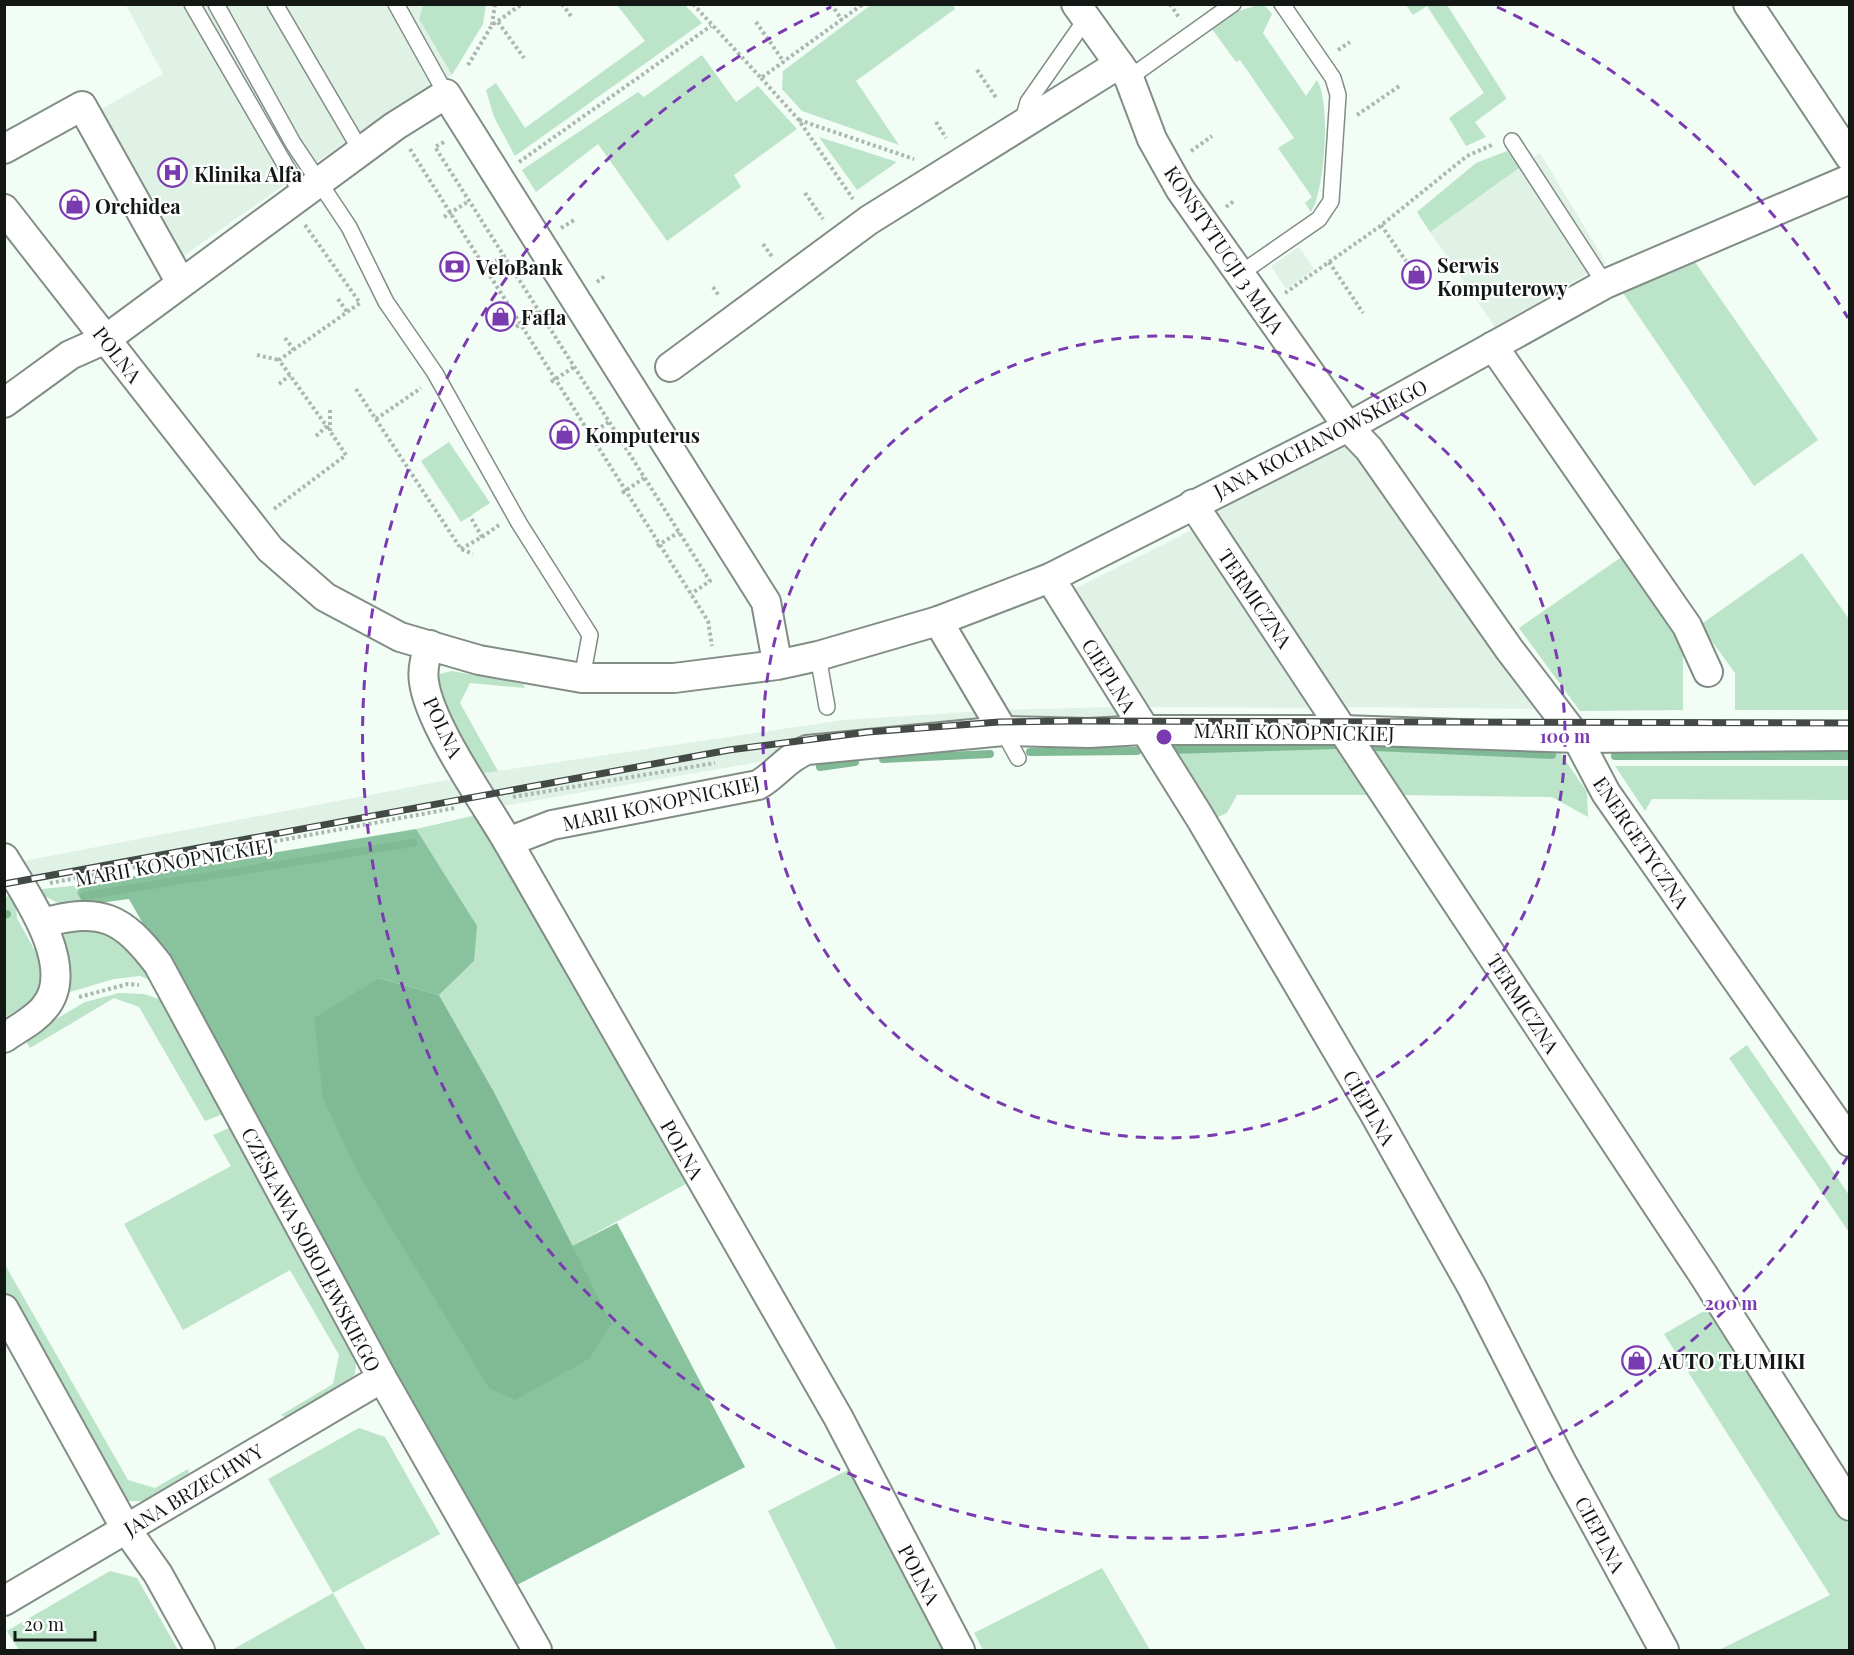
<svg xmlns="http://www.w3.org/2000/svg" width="1854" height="1655" font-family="'Playfair Display',serif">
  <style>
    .built { fill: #dff2e5 }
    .green { fill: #bce4c9 }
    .forest { fill: #89c39e }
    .water { fill: #80ba95 }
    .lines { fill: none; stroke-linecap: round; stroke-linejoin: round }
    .stream { stroke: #80ba95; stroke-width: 8 }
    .lane-casing { stroke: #818d85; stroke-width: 18 }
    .street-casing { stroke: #818d85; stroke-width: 32 }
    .path { stroke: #adb7b1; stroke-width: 4; stroke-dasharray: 3 3; stroke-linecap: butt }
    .lane { stroke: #fff; stroke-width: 15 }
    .street { stroke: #fff; stroke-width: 28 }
    .rail-casing { stroke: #434a46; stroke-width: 7 }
    .rail { stroke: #fff; stroke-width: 4.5; stroke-dasharray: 14; stroke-linecap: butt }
    .ring { fill: none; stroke: #7a3bb0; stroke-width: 3; stroke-dasharray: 10 8 }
    .labels { text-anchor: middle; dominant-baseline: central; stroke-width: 4.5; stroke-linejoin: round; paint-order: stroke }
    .poi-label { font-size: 20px; font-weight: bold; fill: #131815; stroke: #fff; text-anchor: start }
    .street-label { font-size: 20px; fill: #131815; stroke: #fff }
    .centre { fill: #7a3bb0; stroke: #fff; stroke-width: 3 }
    .ring-label { font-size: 18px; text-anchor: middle; font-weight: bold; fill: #7a3bb0; stroke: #fff; stroke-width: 4.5; stroke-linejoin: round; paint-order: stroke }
  </style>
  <rect width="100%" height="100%" fill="#f1fdf5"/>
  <!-- built -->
  <g class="built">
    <path d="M126,5H423L419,19L452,75L362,130L179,259L96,112L163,74Z"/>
    <path d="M1540,153L1606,263L1495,327L1430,232Z"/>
    <path d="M1299,247L1314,269L1286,289L1271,266Z"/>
    <path d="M1344,441L1509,676L1541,709L1339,707L1214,512Z"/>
    <path d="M1198,527L1323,708L1140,707L1070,591Z"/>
    <path d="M1117,707L1134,737L1015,738L771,760L497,807L477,774L844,720L1000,710Z"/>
    <path d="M458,778L471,801L28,883L18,862Z"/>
  </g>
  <!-- green -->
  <g class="green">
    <path d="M872,4L953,5L955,9L856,81L899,145L802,111L782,89L783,71Z"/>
    <path d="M423,5H486L483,24L452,75L419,19Z"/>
    <path d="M617,5H685L702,23L515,156L494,117L486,90L496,83L525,128L645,41Z"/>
    <path d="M1259,5L1266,7L1272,14L1263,33L1306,96L1317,80C1331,102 1325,190 1311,212L1305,203L1312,197L1278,148L1294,138L1240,60L1236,62L1212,29L1238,11Z"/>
    <path d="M1406,5H1447L1505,96L1506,99L1475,122L1486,137L1466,146L1449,118L1484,93L1427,6L1413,15Z"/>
    <path d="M702,55L736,102L758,86L797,129L734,175L741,187L667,241L598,144L536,192L522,170L638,92L644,97Z"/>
    <path d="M819,137L897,162L857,190Z"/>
    <path d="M1507,151L1519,168L1430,232L1417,212L1476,163Z"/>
    <path d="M1695,262L1818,440L1754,486L1621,290Z"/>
    <path d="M449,442L490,503L461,522L421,461Z"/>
    <path d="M1802,553L1849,619V710H1735V673L1700,625Z"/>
    <path d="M1623,556L1683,639V710L1580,711L1519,628Z"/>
    <path d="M452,671L523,684L525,688L470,683L460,703L498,771L477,774L462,750L437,683L440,674Z"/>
    <path d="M1340,735L1382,795H1237L1227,813L1211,820L1162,742Z"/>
    <path d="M1359,736L1555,745L1587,792L1588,817L1552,797L1397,795Z"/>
    <path d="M1615,766H1849V800L1652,799L1645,811Z"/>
    <path d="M481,814L693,1180L572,1246L494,1092L439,995L474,961L416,829Z"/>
    <path d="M81,885L77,893L84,905L66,907L33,890Z"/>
    <path d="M15,895L17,918L47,973L36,999L5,1017V897Z"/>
    <path d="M79,922L134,945L157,983L140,976L114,979L70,992L66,985L61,938Z"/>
    <path d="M119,993L144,994L162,1000L223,1114L205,1121L139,1007L114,998L30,1048L24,1038L85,1002Z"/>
    <path d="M1747,1045L1849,1195V1232L1729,1058Z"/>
    <path d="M229,1128L241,1133L357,1353L355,1374L334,1394L292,1421L281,1415L333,1384L339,1355L290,1270L183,1330L124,1224L231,1166L213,1135Z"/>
    <path d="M4,1263L128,1480L155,1488L188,1469L189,1473L143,1501H124L5,1295Z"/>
    <path d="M1711,1307L1849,1525V1650H1719L1830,1595L1664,1334Z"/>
    <path d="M359,1428L385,1437L440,1534L333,1593L366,1650H232L333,1593L268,1479Z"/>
    <path d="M850,1469L945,1650H837L768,1511Z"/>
    <path d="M1102,1568L1150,1650H983L974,1633Z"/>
    <path d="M110,1571L137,1578L178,1650H19L7,1631Z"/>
  </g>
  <!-- forest -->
  <path class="forest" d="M416,829L477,926L474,961L439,995L379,978L612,1323L572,1246L617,1223L745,1467L515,1586L129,899L84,905L77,893L81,885Z"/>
  <!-- water -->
  <path class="water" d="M379,978L439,995L494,1092L612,1323L589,1359L515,1400L489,1388L359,1175L323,1099L314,1018Z"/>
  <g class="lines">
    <!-- stream -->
    <g class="stream">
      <path d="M1374,747L1552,755"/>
      <path d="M1171,750L1338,745"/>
      <path d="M1030,752L1137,751"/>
      <path d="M1615,756H1850"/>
      <path d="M883,759L990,754"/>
      <path d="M820,767L855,762"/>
      <path d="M84,896L413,843"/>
      <path d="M4,915L7,914"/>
    </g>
    <defs>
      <g id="lane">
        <path d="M192,4L302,194"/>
        <path d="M216,4L293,143L349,227L386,302L435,373L519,523L590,635L582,678"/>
        <path d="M275,4L361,151"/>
        <path d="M396,4L446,94"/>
        <path d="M1129,78L1233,4"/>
        <path d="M1022,123L1028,102L1086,19"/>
        <path d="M1512,141L1605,284"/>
        <path d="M1241,273L1319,219L1331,201L1338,95L1333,78L1282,4"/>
        <path d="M818,656L827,707"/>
        <path d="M1003,731L1018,758"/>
      </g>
      <g id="street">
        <path d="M1076,4L1129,78L1152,139L1180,189L1348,427L1369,449L1509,649L1577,738L1606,793L1850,1142"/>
        <path d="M1748,4L1850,157"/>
        <path d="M4,149L82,106L181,283"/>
        <path d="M4,209L270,549L325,597L400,637L479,660L582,678H674L777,665L818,656L938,621L1050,578L1348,427L1605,284L1850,179"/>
        <path d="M1493,346L1687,626L1708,672"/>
        <path d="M670,367L869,220L1119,64"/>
        <path d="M4,403L70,355L106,339L395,126L446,94L766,602L775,651"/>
        <path d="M1193,504L1704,1276L1850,1506"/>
        <path d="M1050,578L1199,816L1374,1113L1472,1287L1562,1463L1664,1650"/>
        <path d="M938,621L1003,731"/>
        <path d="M430,645C425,657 422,669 424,682C430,726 484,801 508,842L838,1417L960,1650"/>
        <path d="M508,842L552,825L758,785C776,775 787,757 807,750L1003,731L1089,733L1143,730H1343L1577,738L1850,736"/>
        <path d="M4,858C25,893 78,967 45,1007C35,1020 18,1028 4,1038"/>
        <path d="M43,923C101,907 122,917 158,964L382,1378L537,1650"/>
        <path d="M4,1309L126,1529L158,1574L200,1650"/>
        <path d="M4,1601L382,1378"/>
      </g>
    </defs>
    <!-- lane casing -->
    <use href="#lane" class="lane-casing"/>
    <!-- street casing -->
    <use href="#street" class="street-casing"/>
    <!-- path -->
    <g class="path">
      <path d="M562,4L571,16"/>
      <path d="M693,4L761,78L863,4"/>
      <path d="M831,4L842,20"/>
      <path d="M1170,4L1180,19"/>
      <path d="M498,22L524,58"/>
      <path d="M756,22L784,62"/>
      <path d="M492,25L495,4"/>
      <path d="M1338,50L1350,42"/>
      <path d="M468,65L492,25L522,4"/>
      <path d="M977,70L997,99"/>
      <path d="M761,78L798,119L853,199"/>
      <path d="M1357,115L1401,85"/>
      <path d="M799,120L914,159"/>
      <path d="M936,122L946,138"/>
      <path d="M444,142L435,147L710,581L691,594"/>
      <path d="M410,149L708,621L712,646"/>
      <path d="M1191,151L1212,136"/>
      <path d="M519,162L711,26"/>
      <path d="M805,193L823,219"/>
      <path d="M1226,207L1235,200"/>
      <path d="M444,217L469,201"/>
      <path d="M305,225L360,303L279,360L330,431V407"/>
      <path d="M1381,225L1406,261"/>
      <path d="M561,228L576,219"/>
      <path d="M763,244L773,258"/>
      <path d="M1329,262L1363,313"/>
      <path d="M480,270L504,256"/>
      <path d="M597,282L606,275"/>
      <path d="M713,287L719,296"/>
      <path d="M1285,293L1379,227L1467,156L1494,144"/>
      <path d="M338,299L347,312"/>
      <path d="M516,327L539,311"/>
      <path d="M285,338L294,350"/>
      <path d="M257,355L279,360"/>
      <path d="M551,382L574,367"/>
      <path d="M279,384L290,375"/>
      <path d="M356,389L461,549L473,554"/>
      <path d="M376,419L421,388"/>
      <path d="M316,436L327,426"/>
      <path d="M586,437L609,422"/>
      <path d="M622,493L644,478"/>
      <path d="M274,509L346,455L330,431"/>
      <path d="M482,537L499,525"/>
      <path d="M657,546L679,532"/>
      <path d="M461,549L482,537L470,516"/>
      <path d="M513,797L715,763"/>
      <path d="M50,883L455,808"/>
      <path d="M79,997L128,984L139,985"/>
    </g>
    <!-- lane -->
    <use href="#lane" class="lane"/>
    <!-- street -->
    <use href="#street" class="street"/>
    <defs>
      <path id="rail" d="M4,884L729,750L868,732L999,722L1072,721L1850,723"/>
    </defs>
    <!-- rail casing -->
    <use href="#rail" class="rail-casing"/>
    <!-- rail -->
    <use href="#rail" class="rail"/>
  </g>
  <!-- distance rings -->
  <g class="ring">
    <circle cx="1164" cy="737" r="401"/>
    <path d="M1848 1156A802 802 0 1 1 831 7M1497 7A802 802 0 0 1 1848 318"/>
  </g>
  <!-- icons -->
  <defs>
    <symbol id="hospital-ring" viewBox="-11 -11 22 22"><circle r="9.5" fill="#fff" stroke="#7a3bb0" stroke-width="1.5"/><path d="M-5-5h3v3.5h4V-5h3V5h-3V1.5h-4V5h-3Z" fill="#7a3bb0"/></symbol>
    <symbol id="shop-ring" viewBox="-11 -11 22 22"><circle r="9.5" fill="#fff" stroke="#7a3bb0" stroke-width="1.5"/><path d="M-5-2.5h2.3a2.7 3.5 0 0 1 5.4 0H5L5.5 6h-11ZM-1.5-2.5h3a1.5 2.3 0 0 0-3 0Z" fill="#7a3bb0"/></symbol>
    <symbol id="bank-ring" viewBox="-11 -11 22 22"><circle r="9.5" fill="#fff" stroke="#7a3bb0" stroke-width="1.5"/><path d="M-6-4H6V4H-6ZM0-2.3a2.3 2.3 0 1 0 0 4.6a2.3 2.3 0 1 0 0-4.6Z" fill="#7a3bb0"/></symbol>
  </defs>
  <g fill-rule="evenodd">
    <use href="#hospital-ring" x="156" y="156" width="33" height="33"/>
    <use href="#shop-ring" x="58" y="188" width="33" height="33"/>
    <use href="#bank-ring" x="438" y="250" width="33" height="33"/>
    <use href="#shop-ring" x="1400" y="258" width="33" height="33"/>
    <use href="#shop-ring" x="484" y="300" width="33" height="33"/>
    <use href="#shop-ring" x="548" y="418" width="33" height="33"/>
    <use href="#shop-ring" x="1620" y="1344" width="33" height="33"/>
  </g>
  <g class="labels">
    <!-- poi labels -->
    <g class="poi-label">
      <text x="194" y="173">Klinika Alfa</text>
      <text x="95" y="205">Orchidea</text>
      <text x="1437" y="264">Serwis<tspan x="1437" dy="23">Komputerowy</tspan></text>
      <text x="476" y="266">VeloBank</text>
      <text x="521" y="316">Fafla</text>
      <text x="585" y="434">Komputerus</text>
      <text x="1658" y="1360">AUTO TŁUMIKI</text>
    </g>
    <!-- street labels -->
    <g class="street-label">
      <text transform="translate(1225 249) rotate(56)">KONSTYTUCJI 3 MAJA</text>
      <text transform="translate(118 354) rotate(52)">POLNA</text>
      <text transform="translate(1320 438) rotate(-27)">JANA KOCHANOWSKIEGO</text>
      <text transform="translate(1256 598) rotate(56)">TERMICZNA</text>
      <text transform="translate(1110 675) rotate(58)">CIEPLNA</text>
      <text transform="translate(444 727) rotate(65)">POLNA</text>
      <text transform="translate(1294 731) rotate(1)">MARII KONOPNICKIEJ</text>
      <text transform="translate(661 802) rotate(-12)">MARII KONOPNICKIEJ</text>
      <text transform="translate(1642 842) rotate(56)">ENERGETYCZNA</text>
      <text transform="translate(174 861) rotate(-10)">MARII KONOPNICKIEJ</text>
      <text transform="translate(1524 1003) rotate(57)">TERMICZNA</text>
      <text transform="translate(1370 1107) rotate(60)">CIEPLNA</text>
      <text transform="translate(683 1149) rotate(60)">POLNA</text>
      <text transform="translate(312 1249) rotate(62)">CZESŁAWA SOBOLEWSKIEGO</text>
      <text transform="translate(193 1489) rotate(-31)">JANA BRZECHWY</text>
      <text transform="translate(1601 1534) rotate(62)">CIEPLNA</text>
      <text transform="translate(920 1574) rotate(62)">POLNA</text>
    </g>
  </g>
  <circle cx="1164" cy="737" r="9" class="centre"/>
  <g class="ring-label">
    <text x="1565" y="743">100 m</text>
    <text x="1731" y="1310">200 m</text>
  </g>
  <!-- border -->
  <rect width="1854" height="1655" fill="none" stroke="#131815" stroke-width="12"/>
  <!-- scale -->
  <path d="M15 1631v9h80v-9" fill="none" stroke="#131815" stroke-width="3"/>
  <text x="24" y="1631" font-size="18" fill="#131815" stroke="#ffffff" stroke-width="4.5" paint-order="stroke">20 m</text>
</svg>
